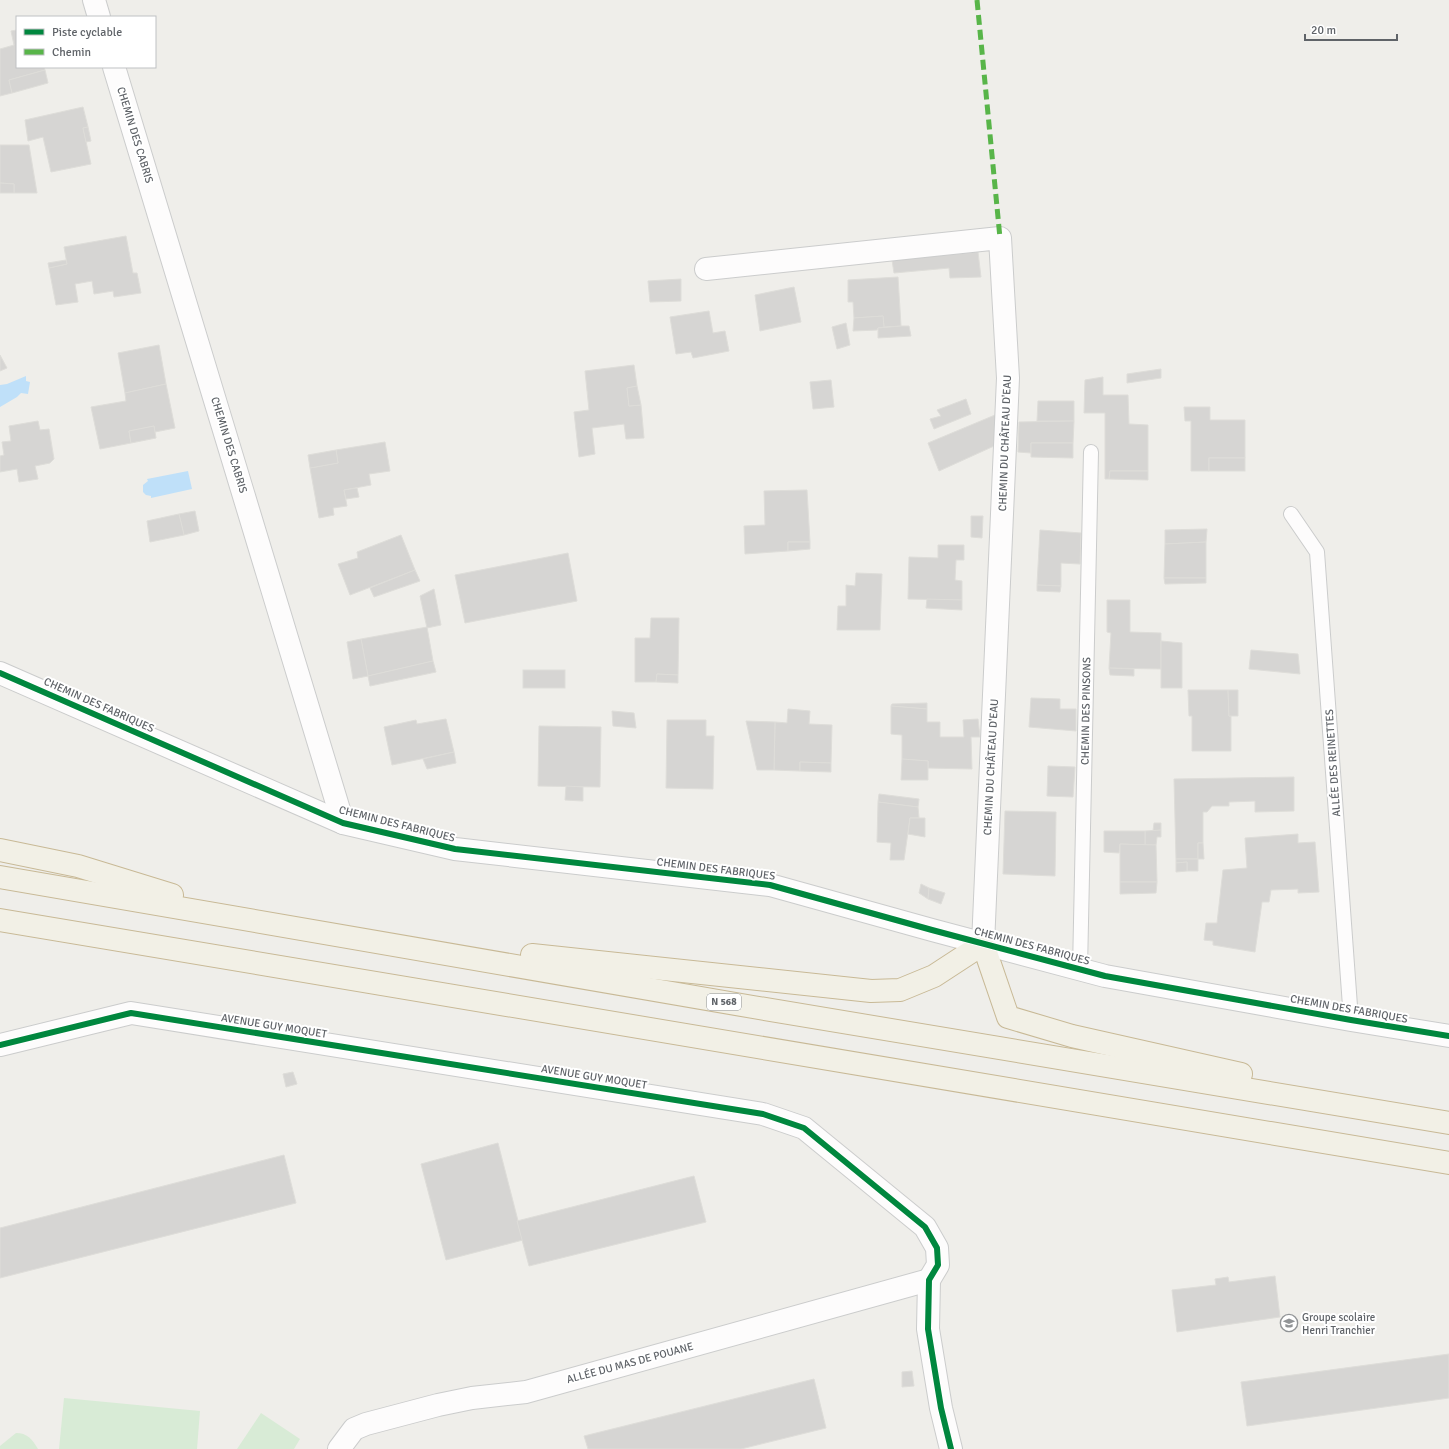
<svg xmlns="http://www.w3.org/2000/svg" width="1449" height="1449" font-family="Signika,sans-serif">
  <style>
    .green { fill: #d8ebd6 }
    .water { fill: #bfe0f9 }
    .building { fill: #d6d5d3; stroke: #deddd9 }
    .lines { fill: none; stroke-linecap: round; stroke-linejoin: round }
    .service-casing { stroke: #cbcccc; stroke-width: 16 }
    .minor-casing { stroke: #cbcccc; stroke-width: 24 }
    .tertiary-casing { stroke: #cbcccc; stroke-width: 24 }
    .trunk-casing { stroke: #c8b996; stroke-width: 24 }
    .service { stroke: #fdfcfc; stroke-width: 14 }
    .minor { stroke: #fdfcfc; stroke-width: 22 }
    .tertiary { stroke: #fdfcfc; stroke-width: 22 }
    .trunk { stroke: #f2f0e6; stroke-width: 22 }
    .quiet { stroke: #58b549; stroke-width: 5; stroke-dasharray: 10 5; stroke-linecap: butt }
    .cycleway-casing { stroke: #fff; stroke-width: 8 }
    .cycleway { stroke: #00873e; stroke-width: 6 }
    .labels { text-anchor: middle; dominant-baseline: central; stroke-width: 4; stroke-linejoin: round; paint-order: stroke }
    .shield { fill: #fff; stroke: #8f9295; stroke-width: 1 }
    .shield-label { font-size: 10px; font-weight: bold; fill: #5f6368 }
    .street-label { font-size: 11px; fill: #5f6368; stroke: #fff }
    .poi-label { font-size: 11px; fill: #5f6368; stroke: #fff; text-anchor: start }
  </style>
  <rect width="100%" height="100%" fill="#efeeea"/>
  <!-- green -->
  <g class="green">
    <path d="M64,1398L200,1411L197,1449H59Z"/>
    <path d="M261,1413L300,1439L294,1449H237Z"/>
    <path d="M16,1433C27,1433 32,1439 38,1449H0V1446Z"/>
  </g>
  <!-- water -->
  <g class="water">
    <path d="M26,376V381L30,382L28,394L21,393L17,397L0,407V385L7,384Z"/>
    <path d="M188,471L192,489L151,498V496L146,495L143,492V485L148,481L147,479Z"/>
  </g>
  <!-- building -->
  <g class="building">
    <path d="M17,30V67H44L45,70L9,80L12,93L0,96V49L14,45L11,31Z"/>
    <path d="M45,70L48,83L12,93L9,80Z"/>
    <path d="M83,107L88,127L83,128L91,164L51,172L43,137L28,141L25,120Z"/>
    <path d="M88,127L91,141L86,142L83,128Z"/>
    <path d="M0,145H29L37,193H14V184L0,183Z"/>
    <path d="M0,183L14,184V193H0Z"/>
    <path d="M126,236L133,273H137L141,293L114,297L113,291L94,294L92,281L75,284L78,302L56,305L49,268L67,264L64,247Z"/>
    <path d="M978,252L981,277L950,278L949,268L894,273L892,260Z"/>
    <path d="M66,260L67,264L49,268L48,263Z"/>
    <path d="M898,277L901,326L884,327L883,316L854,318L853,302H848V280Z"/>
    <path d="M681,279V301L650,302L648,281Z"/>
    <path d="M794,287L801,322L760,331L755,295Z"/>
    <path d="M709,311L713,333L725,331L729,351L693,358L691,352L676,354L670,317Z"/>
    <path d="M883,316L884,327L878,328L877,330L853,331L854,318Z"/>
    <path d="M846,323L850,345L837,349L832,327Z"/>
    <path d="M901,326H909L911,336L878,338V328Z"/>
    <path d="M159,345L166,384L125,393L118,353Z"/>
    <path d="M0,355L7,368L0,371Z"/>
    <path d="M634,365L637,386L627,388L629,406L641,405L644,438L626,439L624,424L592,428L595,454L579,457L574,412L589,410L585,371Z"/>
    <path d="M1161,369V378L1127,383V374Z"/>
    <path d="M1103,377V395H1128L1129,424L1148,425V471H1110L1109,479H1105V413H1084L1085,380Z"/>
    <path d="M831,380L834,407L813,409L810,382Z"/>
    <path d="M166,384L175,428L155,432L154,426L129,431L131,443L100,449L91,407L126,401L125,393Z"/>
    <path d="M637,386L641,405L629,406L627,388Z"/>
    <path d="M966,399L971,414L934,429L930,419L941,416L937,410Z"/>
    <path d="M1038,401H1074V421H1037Z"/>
    <path d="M1184,407H1210V420H1245V458H1209V471H1191V421H1185Z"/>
    <path d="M995,415L1005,441L939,471L928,443Z"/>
    <path d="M38,421L40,430L49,429L54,459L50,463L35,466L38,479L19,482L17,469L0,472V456L4,455L2,442L11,441L9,426Z"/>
    <path d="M1074,421L1073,443H1031V453L1018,452L1019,422Z"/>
    <path d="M154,426L156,438L131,443L129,431Z"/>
    <path d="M385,442L390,471L369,474L371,485L344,490L347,506L333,508L334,515L319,518L310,468L338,463L336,450Z"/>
    <path d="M1031,443H1073V458L1031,457Z"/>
    <path d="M336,450L338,463L310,468L308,455Z"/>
    <rect x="1209" y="458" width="36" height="13"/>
    <path d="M1110,471H1148V480L1109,479Z"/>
    <path d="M357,488L359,497L346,499L344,490Z"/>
    <path d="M807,490L810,542H788V551L745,554L744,526L765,525L764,491Z"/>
    <path d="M195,511L199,531L184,535L179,514Z"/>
    <path d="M179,514L184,535L150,542L147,521Z"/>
    <path d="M971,516H983L982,538L971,537Z"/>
    <path d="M1207,529L1206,542L1165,544V530Z"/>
    <path d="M1040,530L1081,533L1080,564L1061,563V586L1037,585Z"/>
    <path d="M401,535L415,570L350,595L338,564L358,558L357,552Z"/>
    <path d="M788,542H810V549L788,551Z"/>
    <path d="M1206,542V578H1164L1165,544Z"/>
    <path d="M938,545H964V560H956L955,580L962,581V600L908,599L909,557L938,558Z"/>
    <path d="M568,553L577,601L465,623L455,575Z"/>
    <path d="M415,570L420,581L374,597L370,588Z"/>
    <path d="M856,573L882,574L880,630H837L838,606H846V585L855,586Z"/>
    <path d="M1164,578H1206V583L1165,584Z"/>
    <path d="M1037,585L1061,586L1060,592L1037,591Z"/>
    <path d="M434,589L441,625L427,628L420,596Z"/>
    <path d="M927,599L962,600V610L926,608Z"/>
    <path d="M1107,600H1130V632L1161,633V669L1109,668L1111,633L1107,632Z"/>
    <path d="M651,618H679L678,675L657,674L656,682H635V638H650Z"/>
    <path d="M427,627L433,661L368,676L361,639Z"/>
    <path d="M361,639L368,676L353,679L347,642Z"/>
    <path d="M1161,641L1182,643V688H1161Z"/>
    <path d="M1251,650L1298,654L1300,674L1249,669Z"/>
    <path d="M433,661L436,672L370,686L368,676Z"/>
    <path d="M1109,668L1134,669V676L1110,675Z"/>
    <rect x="523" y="670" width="42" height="18"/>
    <path d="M657,674L678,675V683L656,682Z"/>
    <path d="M1188,690H1228L1229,716H1231V751H1192V716H1189Z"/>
    <path d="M1228,690H1238V716H1229Z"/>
    <path d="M1031,698L1060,699V709H1076V731L1029,727Z"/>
    <path d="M927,703V709L891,706L892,704Z"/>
    <path d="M891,706L927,709V722H940V737H964L963,720L978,719L980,737H971L972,769L928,768V761L902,759V735L891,734Z"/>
    <path d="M788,709L810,711L809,724L832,725L831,763L800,762V771L774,770L775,722L787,723Z"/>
    <path d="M612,711L634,713L636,728L613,726Z"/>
    <path d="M446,719L454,752L392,765L384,727L416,720L417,724Z"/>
    <path d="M667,720H706V736H714L713,789L666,788Z"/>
    <path d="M746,721L775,722L774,770H757Z"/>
    <path d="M539,726L601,727L600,787L538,786Z"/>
    <path d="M454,752L456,763L427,769L423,759Z"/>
    <path d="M902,759L928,761V780H901Z"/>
    <path d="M800,762L831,763V772L800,771Z"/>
    <path d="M1048,766L1075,767L1073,797L1047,796Z"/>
    <path d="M1294,777V811L1255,812V801L1229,802V806H1212L1207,812H1203V843H1198V859H1176L1174,779Z"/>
    <path d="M566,786L583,787V801L565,800Z"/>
    <path d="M879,794L919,799L918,807L878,802Z"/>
    <path d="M878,802L918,807L919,818H910L904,860H890L891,843L877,842Z"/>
    <path d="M1005,811L1056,812L1055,876L1003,874Z"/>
    <path d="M910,818H925V837L908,834Z"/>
    <path d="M1154,823H1161V830L1153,831Z"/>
    <path d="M1161,830V837H1157L1156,845H1145V831Z"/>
    <path d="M1104,831H1145V845L1120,844L1119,853L1104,852Z"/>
    <path d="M1298,834V843L1315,842L1319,892L1298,893V889L1271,890L1269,902H1262L1255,952L1213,945V941L1204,940L1206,923H1217L1223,870L1247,868L1245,838Z"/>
    <path d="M1198,843H1203L1204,859H1198Z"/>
    <path d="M1120,844L1156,845L1157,882H1120Z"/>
    <path d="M1176,859H1198V871H1187V862L1176,863Z"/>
    <path d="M1187,862V871L1176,872V863Z"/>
    <path d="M1120,882H1157L1156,893L1120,894Z"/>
    <path d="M921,884L929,888L928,899L919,893Z"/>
    <path d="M929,888L945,893L941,904L928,899Z"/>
    <path d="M293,1072L297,1084L286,1087L283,1074Z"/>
    <path d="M498,1143L523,1240L446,1260L421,1164Z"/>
    <path d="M284,1155L296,1203L0,1278V1228Z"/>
    <path d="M694,1176L706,1222L529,1266L517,1221Z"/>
    <path d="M1275,1276L1280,1317L1177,1332L1172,1290L1216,1285L1215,1279L1228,1277L1229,1282Z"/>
    <path d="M1449,1354V1398L1247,1426L1241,1382Z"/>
    <path d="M912,1371L914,1386L902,1387V1372Z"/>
    <path d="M814,1379L826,1428L741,1449H588L584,1436Z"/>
  </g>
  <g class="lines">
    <defs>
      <g id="service">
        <path d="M1291,514L1317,552L1351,1020"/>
        <path d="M1080,969L1091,452"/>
      </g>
      <g id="minor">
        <path d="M94,0L99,17"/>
        <path d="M114,67L343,823"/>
        <path d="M706,269L1000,238L1008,378L983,944"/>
        <path d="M0,1045L131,1013L763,1114L804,1128L925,1227L937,1248L938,1265L929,1280L928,1329L941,1408L951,1449"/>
        <path d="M339,1449L354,1429L366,1424L438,1405L472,1398L526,1392L929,1280"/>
      </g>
      <path id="tertiary" d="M0,673L343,823L455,849L770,885L932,930L1105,976L1351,1020L1449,1036"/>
      <g id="trunk">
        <path d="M0,850L78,866L172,895"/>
        <path d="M0,877L753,1007L1449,1123"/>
        <path d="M0,920L1449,1163"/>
        <path d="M532,955L871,991L900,990L934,976L983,944L1008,1017L1072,1036L1241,1074"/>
      </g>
    </defs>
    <!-- service casing -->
    <use href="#service" class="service-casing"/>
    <!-- minor casing -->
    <use href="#minor" class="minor-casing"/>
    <!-- tertiary casing -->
    <use href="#tertiary" class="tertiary-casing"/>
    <!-- trunk casing -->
    <use href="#trunk" class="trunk-casing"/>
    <!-- service -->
    <use href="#service" class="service"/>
    <!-- minor -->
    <use href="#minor" class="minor"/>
    <!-- tertiary -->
    <use href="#tertiary" class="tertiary"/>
    <!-- trunk -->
    <use href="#trunk" class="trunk"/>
    <!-- quiet -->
    <path class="quiet" d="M977,0L1000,238"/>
    <defs>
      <g id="cycleway">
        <path d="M0,673L343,823L455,849L770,885L932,930L1105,976L1351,1020L1449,1036"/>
        <path d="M0,1045L131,1013L763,1114L804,1128L925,1227L937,1248L938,1265L929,1280L928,1329L941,1408L951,1449"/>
      </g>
    </defs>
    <!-- cycleway casing -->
    <use href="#cycleway" class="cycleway-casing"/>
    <!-- cycleway -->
    <use href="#cycleway" class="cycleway"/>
  </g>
  <!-- icons -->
  <defs>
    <symbol id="school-ring" viewBox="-11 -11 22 22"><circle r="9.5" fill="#fff" stroke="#919496" stroke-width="1.5"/><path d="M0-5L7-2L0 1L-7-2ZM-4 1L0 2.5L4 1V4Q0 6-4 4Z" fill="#919496"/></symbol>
  </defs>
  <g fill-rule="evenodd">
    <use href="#school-ring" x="1279" y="1313" width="20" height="20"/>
  </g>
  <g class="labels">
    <!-- shield labels -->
    <rect class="shield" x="707" y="994" width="34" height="16" rx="3"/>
    <g class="shield-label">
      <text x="724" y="1002">N 568</text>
    </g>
    <!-- street labels -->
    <g class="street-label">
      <text transform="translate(135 135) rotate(73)">CHEMIN DES CABRIS</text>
      <text transform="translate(1005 443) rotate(-88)">CHEMIN DU CHÂTEAU D'EAU</text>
      <text transform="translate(229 445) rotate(73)">CHEMIN DES CABRIS</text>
      <text transform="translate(99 705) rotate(24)">CHEMIN DES FABRIQUES</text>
      <text transform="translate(1086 711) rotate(-89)">CHEMIN DES PINSONS</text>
      <text transform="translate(1333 763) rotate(-94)">ALLÉE DES REINETTES</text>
      <text transform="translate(991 767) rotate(-87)">CHEMIN DU CHÂTEAU D'EAU</text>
      <text transform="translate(397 824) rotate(14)">CHEMIN DES FABRIQUES</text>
      <text transform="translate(716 869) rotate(7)">CHEMIN DES FABRIQUES</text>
      <text transform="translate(1032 946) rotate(15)">CHEMIN DES FABRIQUES</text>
      <text transform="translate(1349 1009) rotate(10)">CHEMIN DES FABRIQUES</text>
      <text transform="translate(274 1026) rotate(9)">AVENUE GUY MOQUET</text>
      <text transform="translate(594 1077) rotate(9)">AVENUE GUY MOQUET</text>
      <text transform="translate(630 1363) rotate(-15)">ALLÉE DU MAS DE POUANE</text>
    </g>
    <!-- poi labels -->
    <g class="poi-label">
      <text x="1302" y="1317">Groupe scolaire<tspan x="1302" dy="13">Henri Tranchier</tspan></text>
    </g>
  </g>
  <!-- legend -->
  <rect x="16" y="16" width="140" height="52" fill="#ffffff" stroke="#bfc1c3"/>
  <rect x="24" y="29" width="20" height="6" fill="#00873e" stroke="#bfc1c3"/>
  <text x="52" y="36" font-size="12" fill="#5f6368">Piste cyclable</text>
  <rect x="24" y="49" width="20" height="6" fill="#58b549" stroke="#bfc1c3"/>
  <text x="52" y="56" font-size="12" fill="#5f6368">Chemin</text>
  <!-- scale -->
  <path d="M1305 34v6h92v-6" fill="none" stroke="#5f6368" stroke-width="2"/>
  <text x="1311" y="34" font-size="12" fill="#5f6368" stroke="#ffffff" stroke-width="3" paint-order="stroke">20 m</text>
</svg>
